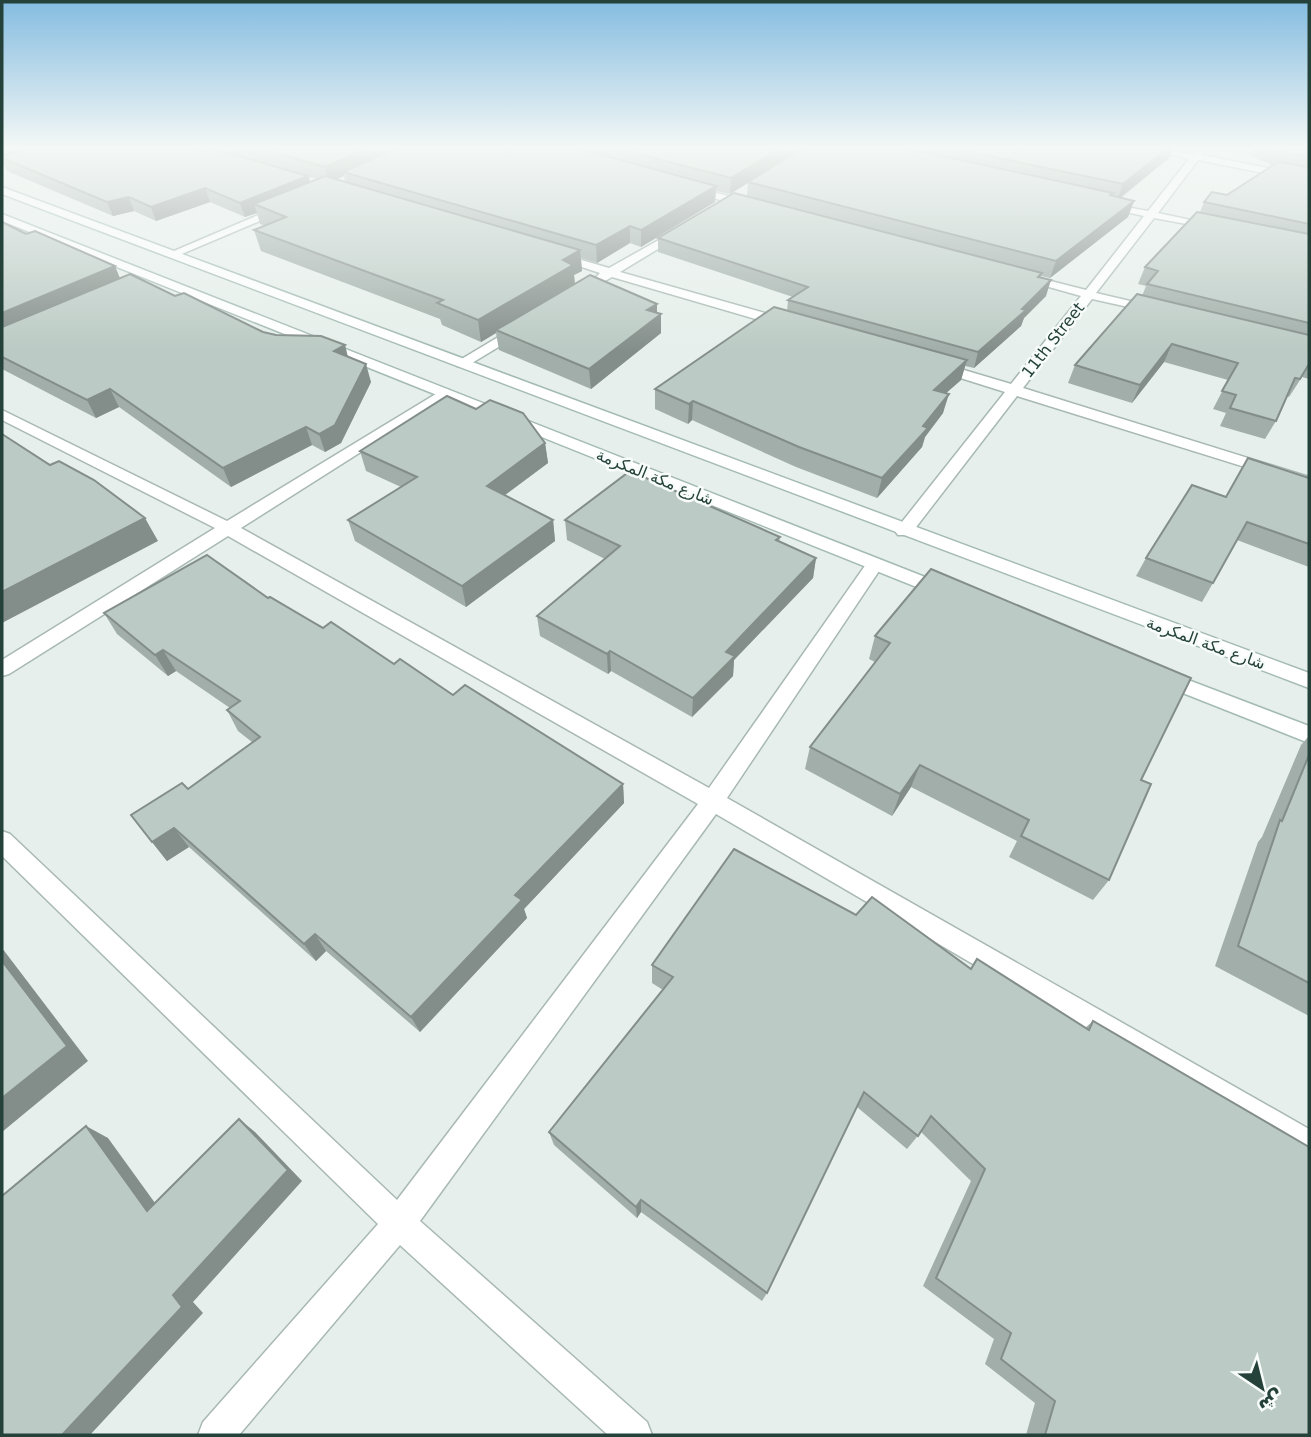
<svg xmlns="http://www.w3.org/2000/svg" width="1311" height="1437" font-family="'DejaVu Sans','Noto Naskh Arabic',sans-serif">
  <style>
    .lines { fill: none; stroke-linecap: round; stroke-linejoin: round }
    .street-casing { stroke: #a8b8b2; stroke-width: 3 }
    .secondary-casing { stroke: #a4bbb3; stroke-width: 3 }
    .street { fill: #fff; fill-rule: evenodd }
    .secondary { fill: #fff; fill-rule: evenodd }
    .wall { fill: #a1aea9; fill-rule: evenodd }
    .shaded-wall { fill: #838d89 }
    .building { fill: #bbcac4; stroke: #838d89; stroke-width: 2 }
    .labels { text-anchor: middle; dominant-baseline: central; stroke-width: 5; stroke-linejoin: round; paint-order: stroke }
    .far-street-label { font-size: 16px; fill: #24423a; stroke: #f7fbf9 }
  </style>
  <rect width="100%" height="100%" fill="#e6efeb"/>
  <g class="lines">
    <defs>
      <g id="street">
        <path d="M1151,149L1193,154L1197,149H1206L1202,155L1309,176V182L1198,160L1158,213L1219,226V230L1154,218L1096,293L1160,308V314L1092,299L1023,388L1309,477V487L1017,396L910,535H898L895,531L898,527L1005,392L932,369L930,366L937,362L1011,384L1081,296L1017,278L1023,274L1086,290L1144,216L1098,206V202L1148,211L1189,159Z"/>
        <path d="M689,186L756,203L757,205L752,208L685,191L684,189Z"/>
        <path d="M284,204L289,207L288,209L177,256L167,254Z"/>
        <path d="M682,227L688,230L686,232L620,272L793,321V327H783L612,277L605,281H597L595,278L600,273L548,256L554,252L609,268Z"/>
        <path d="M520,324L527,328L525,331L467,366H457L455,363Z"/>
        <path d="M444,389L449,390L451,393L449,396L241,528L709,788L869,560H881L884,564L881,568L727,798L1309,1129V1160L716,814L420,1221L647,1422L652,1435H608L400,1245L239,1435H198L203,1422L378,1224L2,856V831L10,834L397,1200L698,804L228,536L9,674L2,676V660L215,528L2,420V410L227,521Z"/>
      </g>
      <g id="secondary">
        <path d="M2,187L1309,673V688L2,194Z"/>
        <path d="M2,214L953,588L955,592L953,596H939L2,221Z"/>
        <path d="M1162,670L1309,726V743L1155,682L1152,677L1155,672Z"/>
      </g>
    </defs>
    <!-- street casing -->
    <use href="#street" class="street-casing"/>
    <!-- secondary casing -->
    <use href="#secondary" class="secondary-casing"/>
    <!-- street -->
    <use href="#street" class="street"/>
    <!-- secondary -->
    <use href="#secondary" class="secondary"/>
  </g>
  <!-- wall -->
  <g class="wall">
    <path d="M2,149L201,151L231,154L229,149H1173L1170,157L1121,198L1134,201L1128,217L1050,278L1041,276L1046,296L1024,318L1021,326L974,368L965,366L961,380L946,393L943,413L925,437L922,447L877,498L796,467L692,420L688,424L655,409V389L787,311L788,300L793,297L658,252V238L747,196L748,183L730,194L716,191L715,202L641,247L630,243L597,263L581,258L582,271L574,275L575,284L657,304V313L661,314V333L591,389L499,350L496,333L481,342L442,325L440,319L261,251L254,230L265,226L260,224L257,213L245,217L210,202L156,221L134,211L113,216L7,171L2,161ZM344,176L345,181L337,179ZM309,177L317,179L310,182Z"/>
    <path d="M1253,149H1309V379L1302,377L1289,397L1287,396L1276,421L1265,439L1220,426L1226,413L1213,409L1228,380L1164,362L1132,403L1068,383L1075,365L1142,296L1146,286L1138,284L1145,267L1200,212L1204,202L1227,195L1273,166L1250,155Z"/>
    <path d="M2,222L120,278L175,296L263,332L276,335L345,345L348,357L371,382L341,443L325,452L312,445L231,487L119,407L96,418L2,369Z"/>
    <path d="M545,443L548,463L505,495L553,520L555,541L466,607L355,541L348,520L401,487L366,471L360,451Z"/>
    <path d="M1309,478V567L1237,540L1213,583L1202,602L1136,576L1146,558L1226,497Z"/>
    <path d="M565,520L780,537L779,542L816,558L813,578L734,660L733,676L692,717L611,671L608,674L540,636L537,616L605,559L567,540Z"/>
    <path d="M931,569L1141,780L1109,880L1093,900L1009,857L1017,841L911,787L892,816L805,769L810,747L875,662L869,659L875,636Z"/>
    <path d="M268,598L623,784L624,803L524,909L527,918L420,1032L326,951L316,961L189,847L167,861L152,842L188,789L252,742L238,731L227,710L230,708L176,671L168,676L117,634L104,613Z"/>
    <path d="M1309,736V1016L1215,966L1258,842L1262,837L1301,745Z"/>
    <path d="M856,915L971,969L1085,1028L1093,1021L1309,1435H1026L1035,1403L985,1364L994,1339L923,1286L971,1181L921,1132L907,1149L857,1107L767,1293L762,1301L641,1212L637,1218L554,1145L549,1132L663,990L652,983V965Z"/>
  </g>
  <!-- shaded-wall -->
  <g class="shaded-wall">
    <path d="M2,149H36L2,158Z"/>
    <path d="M366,149H406L343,172L344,176L329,182L325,167Z"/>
    <path d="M779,149H802L730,194L731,178Z"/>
    <path d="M1167,149H1173L1170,157L1117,200L1123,184Z"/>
    <path d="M308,176L312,189L254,204L257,213L245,217L240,203Z"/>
    <path d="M716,186L715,202L641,247V230Z"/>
    <path d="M205,188L210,202L156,221L151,207Z"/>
    <path d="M129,197L134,211L113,216L107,202Z"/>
    <path d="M1134,201L1128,217L1050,278L1056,261Z"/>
    <path d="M630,226V243L597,263L596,245Z"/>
    <path d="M580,250L582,271L574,275L575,286L496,330V333L481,342L478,320L563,260Z"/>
    <path d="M115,266L122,283L2,334V313Z"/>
    <path d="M1051,280L1046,296L1024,318L1021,326L974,368L978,352Z"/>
    <path d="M657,304V317L661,314V333L591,389L589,369L647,310Z"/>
    <path d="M1172,344L1164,362L1132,403L1140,385Z"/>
    <path d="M345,345L349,363L334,351Z"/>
    <path d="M967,360L961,380L928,409L934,390Z"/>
    <path d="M366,364L371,382L341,443L325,452L319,434Z"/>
    <path d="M110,389L119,407L96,418L87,400Z"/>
    <path d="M949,394L943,413L925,437L922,447L877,498L882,478Z"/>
    <path d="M693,401L692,420L688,424L689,404Z"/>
    <path d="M306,427L312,445L231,487L223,468Z"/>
    <path d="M545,443L548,463L490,506L487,486Z"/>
    <path d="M145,518L158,541L2,623V592Z"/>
    <path d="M553,520L555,541L466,607L462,586Z"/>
    <path d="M816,558L813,578L734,660L733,676L692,717L693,698L726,652Z"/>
    <path d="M163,650L176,671L168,676L155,655Z"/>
    <path d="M610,651L611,671L608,674L607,654Z"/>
    <path d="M920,765L911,787L892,816L900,794Z"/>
    <path d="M623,784L624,803L524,909L527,918L420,1032L411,1017L515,895Z"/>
    <path d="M174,828L189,847L167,861L152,842Z"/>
    <path d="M315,934L326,951L316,961L304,944Z"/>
    <path d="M2,948L88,1061L2,1132Z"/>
    <path d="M239,1119L255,1132L302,1181L193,1302L203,1313L90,1435H62L173,1295Z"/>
    <path d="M86,1126L108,1138L168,1221L147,1211Z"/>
    <path d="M641,1200V1212L637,1218L636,1207Z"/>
  </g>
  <!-- building -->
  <g class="building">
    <path d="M24,149H198L201,151L214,149L308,176L240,203L205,188L151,207L129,197L107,202L2,158V157Z"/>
    <path d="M261,149H366L325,167Z"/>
    <path d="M395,149H580L716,186L641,230L630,226L596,245L343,172Z"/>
    <path d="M619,149H779L731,178Z"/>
    <path d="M801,149H909L1113,193L1110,195L1134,201L1056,261L748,182Z"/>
    <path d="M955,149H1167L1123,184Z"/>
    <path d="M1277,149H1309V157L1283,152Z"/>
    <path d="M1278,162L1309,167V224L1204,202L1212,192L1227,195Z"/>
    <path d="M325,176L580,250L563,260L573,265L478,320L437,303L443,300L254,230L286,217L254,204Z"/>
    <path d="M734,193L1042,273L1038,277L1051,280L1022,309L1026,310L978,352L788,300L808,287L658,238Z"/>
    <path d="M1197,212L1309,234V323L1147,284L1158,271L1145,267Z"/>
    <path d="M2,222L26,234L35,231L115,266L2,313Z"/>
    <path d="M130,274L175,296L184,293L263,332L276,335L321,336L345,345L334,351L366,364L335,425L319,434L306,427L223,468L110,389L87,400L2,357V327Z"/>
    <path d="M590,275L657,304L647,310L661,314L589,369L496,330Z"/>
    <path d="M1137,294L1309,335V364L1300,379L1295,378L1276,421L1230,408L1236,395L1222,391L1238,363L1172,344L1140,385L1075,365Z"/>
    <path d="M774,307L967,360L934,390L949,394L923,426L928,428L882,478L799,447L693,401L689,404L655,389Z"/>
    <path d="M447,396L476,409L490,400L523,413L545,443L487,486L553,520L462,586L348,520L417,477L360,451Z"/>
    <path d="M2,434L50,465L59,461L94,480L145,518L2,592Z"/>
    <path d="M1248,458L1309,478V544L1247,522L1213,583L1146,558L1192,485L1226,497Z"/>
    <path d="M630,471L780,537L776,540L816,558L726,652L735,656L693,698L610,651L607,654L537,616L620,546L565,520Z"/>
    <path d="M207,555L268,598L270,597L323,628L331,622L394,664L400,659L453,695L465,685L623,784L515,895L522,900L411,1017L315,934L304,944L174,828L152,842L131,815L182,783L188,789L260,737L227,710L240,701L163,650L155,655L104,613Z"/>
    <path d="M931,569L1191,678L1141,780L1151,784L1109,880L1021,836L1029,820L920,765L900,794L810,747L890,643L875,636Z"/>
    <path d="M1309,755V983L1238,946L1280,820L1282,821Z"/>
    <path d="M734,849L856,915L872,897L971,969L977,959L1089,1030L1093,1021L1309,1147V1435H1045L1055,1401L1001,1359L1011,1333L936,1278L985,1169L931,1116L918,1136L864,1092L767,1293L641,1200L636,1207L549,1132L673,977L652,965Z"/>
    <path d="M2,961L67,1046L2,1098Z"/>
    <path d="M239,1119L288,1170L173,1295L182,1307L62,1435H2V1196L86,1126L147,1211Z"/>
  </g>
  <!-- sky -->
  <linearGradient id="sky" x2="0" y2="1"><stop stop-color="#84bce0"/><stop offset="0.42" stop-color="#f4f8f6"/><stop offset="1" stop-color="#f4f8f6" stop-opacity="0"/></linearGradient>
  <rect width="1311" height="351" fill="url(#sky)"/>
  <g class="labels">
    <!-- far-street labels -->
    <g class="far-street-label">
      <text transform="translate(1053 340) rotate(-52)">11th Street</text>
      <text transform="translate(655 477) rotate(22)">شارع مكة المكرمة</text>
      <text transform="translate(1206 643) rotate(20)">شارع مكة المكرمة</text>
    </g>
  </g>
  <!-- border -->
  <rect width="1311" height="1437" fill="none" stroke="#24423a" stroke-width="7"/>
  <!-- north arrow -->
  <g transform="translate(1262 1388) rotate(145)" stroke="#f7fbf9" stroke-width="5" paint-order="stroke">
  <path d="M0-5L12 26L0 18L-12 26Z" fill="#24423a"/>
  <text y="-10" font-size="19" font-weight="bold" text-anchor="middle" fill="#24423a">ش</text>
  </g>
</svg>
